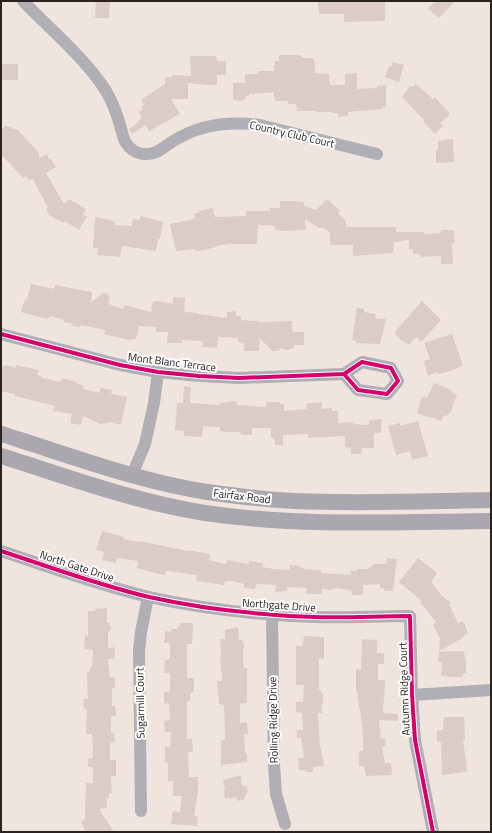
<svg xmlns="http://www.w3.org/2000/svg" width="492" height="833" font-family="'Titillium Web',sans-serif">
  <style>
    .building { fill: #dcccc6 }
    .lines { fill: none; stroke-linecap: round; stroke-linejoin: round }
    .minor { stroke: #b0afb5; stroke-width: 12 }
    .major { stroke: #aaa8ae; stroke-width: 16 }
    .cycleway-casing { stroke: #fff; stroke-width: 6 }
    .cycleway { stroke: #d6006c; stroke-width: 4 }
    .labels { text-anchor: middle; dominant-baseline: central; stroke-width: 4; stroke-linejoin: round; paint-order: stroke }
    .street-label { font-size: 11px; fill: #2a221f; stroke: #fff }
  </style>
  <rect width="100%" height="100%" fill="#f0e4df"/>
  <!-- building -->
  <g class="building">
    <path d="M96,1H110L109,18H95Z"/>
    <path d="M318,1H385V21L344,22V14H319Z"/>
    <path d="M435,1H455L439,18L428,9Z"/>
    <path d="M279,55H301L302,58H313L315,63V73L329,74L330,85H345V74L357,73V89L377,88V86L386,85V107H383V109L348,112V116L338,117V114L329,112H317V111H297L296,104H288V101H276L274,97V92L249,94V96H246V99L241,101L233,100V83H245V74H258V71H274L275,61H279Z"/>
    <path d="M190,56H216L217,61H226V75H217V85H208L188,83V99H171L180,114L149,131L145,125L132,134L129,130L142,118L138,112L143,109L141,106L144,105L141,100L165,84V77H172V75L191,76Z"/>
    <path d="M393,62L404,65L399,82L385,77L389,66H392Z"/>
    <rect x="1" y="64" width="17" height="16"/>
    <path d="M416,84L433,99L435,97L450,114L440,123L443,126L435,134L423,121L424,120L402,97L410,86L412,87Z"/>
    <path d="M4,126L12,127V129H17L39,153V158L47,154L49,159H51L56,167L46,173L64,204L69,199L86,209L82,215L87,216L79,230L65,221L64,223L49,215L46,209L48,208L33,179L28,180L26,176L23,178L1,154V128H4Z"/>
    <path d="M453,139L454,162L436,163V150H438V141Z"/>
    <path d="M327,199L340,211L338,213L346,221V227H396V232H424V234H426L441,233V230H454L455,243H452L453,264H441V256L421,257V255L419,256V254H413V249H409V240L394,242L393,253L353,256V245H330V233L324,228H319L305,219L306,230L284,231L275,230V226L258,225L257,244H231L221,245L206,250L195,251L194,249L176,251L170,224L195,219L194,213H199L198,211L213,208L215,217L246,216V211H270V208H280V201H294L304,202V206L316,210Z"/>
    <path d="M141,216L163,222L160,239H158L156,251L122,246L120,257L97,255L98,248H93L95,217L115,221L114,225L132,226L133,219L140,220Z"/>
    <path d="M31,284L54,289L55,285L92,292L91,302L104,293L109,295L110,299L108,304L123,309L124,305L151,312L153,302L157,301L173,304V297L185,298L184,312L198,313V314L227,318V312L236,311V316H241V320L258,321V322L292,321V329H293V332H304V345H294V348L287,350L281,348L278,351H272L260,338L259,351H244V343L238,342V338L218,337L217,348L202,347L203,341L182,340V343H167L168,332H156V327L139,326L136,339L129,340L120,338L104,334L105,330L81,325L80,327L72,326L73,324L63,322L64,320L51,316L49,318L46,319L21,312L25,299H27Z"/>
    <path d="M422,301L441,320L421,342L416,337L409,345L403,341H402L394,333Z"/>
    <path d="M357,308L364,309V312L376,314L375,318L386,319L380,344L356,343V341L352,340Z"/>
    <path d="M452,334L463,365L451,371L438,374V372L428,376L424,361L430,359L424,343Z"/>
    <path d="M7,365L16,368V365L39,370L37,375L41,376L42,378L61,382L62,378L77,382V384L83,385V389L100,393L101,388L112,390L111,394L127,397L121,424H116L113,422L100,424L83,416L81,425L70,423L72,414L53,411L55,406L15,396V394L1,391V367Z"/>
    <path d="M434,383L452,390L451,392L457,395L450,413H449L447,416L444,415L441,421L427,416V417L417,413L422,396L427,398Z"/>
    <path d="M184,386L191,387L190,403L220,405V403L237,401V405L266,407V402H280V404H284V411L307,409L306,404L311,403L322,402V409L332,408V411H338V423L353,422V424L369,425V420L382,419L381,433H374V448H362L361,454H351V448L345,447V436L308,438V434L283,435V445H275V440L271,437V428H252V435H241L240,432H223V431H220V427L203,426L202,437L184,436V431L175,430L177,403H183Z"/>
    <path d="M418,421L428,456L412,460L410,451L396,455L388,426L400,423V426Z"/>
    <path d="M102,531L124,537L123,539L138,542L139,541L188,551V550L210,554L209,560L226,564L227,560L249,564V561L263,563L262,567L274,569L289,570L290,565H296L305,569L321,570V573L351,575L350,571H357V569H368L374,564H386L387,558L397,559L393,591H384L385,588L380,589V584L363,585V595H352L351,590L333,588V590L322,589V594H306L307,588L287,587V591L275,592L276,585L256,584L255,589L244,588V584L232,581H225L224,585L196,581L197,575L166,571L165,575L154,573L137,568L138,561L117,558L116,563L102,560L104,552L96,550Z"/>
    <path d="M418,558L437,573L431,582L442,596L451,603L449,604L458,623L463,621L468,633L463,636V638L439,651L440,639L433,624L436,622L420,602L422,601L399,582Z"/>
    <path d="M107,608V623H110L111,631H108V648L115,647L114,659H108L110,677H115V688H112V706H115L116,716H111V733H114L115,742L110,743V760H116V776H111L112,793H109V798H106L107,808L99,809L114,832H86L81,822L85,819L86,783H93V767H88V759L93,758L92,734H86L87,709H84L83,699H88L87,673L90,670V667H92L93,650L84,649L85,635L88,636V611H95V609Z"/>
    <path d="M180,623H193L192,644H187V678H194V692L190,693V701H187V739H192L193,752H188L189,777H198V791L194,816L198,817L197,826L171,824L173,811L180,812L182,796H173V781H168V762L165,763V747H170L171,732H165L164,721L170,720L169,703L164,704V692L170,691V673H164L165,660L170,659V643H164L165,631L171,632V629H177V627H179Z"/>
    <path d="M238,627L239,640H242L244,645L243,656L244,668H247V703L240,704V723L247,722L248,734H244L245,753H247V762L221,765V741L225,739L224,705L219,704L217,681H222L220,655H221L220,639H225V630Z"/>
    <path d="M304,636L324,637V659L319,658V690H321V693H323V705L321,704L322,713H318L320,748H321L324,766L313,767V772H305V770H299L298,758H304L301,738H297V730H303L302,713L296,712V702H303L304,685H296V646H302Z"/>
    <path d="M362,639L377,640V653H384V664H378V680H385L383,713L398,714V721L379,720L381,739L385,738L386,746L382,747L385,763H391L392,775L366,776L364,766H359V751H363V737L360,708H359L357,691H356V669L361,670Z"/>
    <path d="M464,651L465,659H466V673H463V677H451L441,676L442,662H438L439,652Z"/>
    <path d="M444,717H464L465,741H463L467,766H466L467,772L442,775L441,742H437V730H443Z"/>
    <path d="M241,775L242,786H246L248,791L247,794L245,795V799L237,801V797L230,799V797L225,799L224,790H225L223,780Z"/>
  </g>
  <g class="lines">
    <!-- minor -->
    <g class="minor">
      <path d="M23,1C49,28 86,59 106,91C114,104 119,120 123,136C126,147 136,155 148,154C158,154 166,145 175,140C201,124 230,121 260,125L377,154"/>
      <path d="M1,334L120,365L158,372L199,376L239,378L344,374L362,362L391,368L398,381L387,394L358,390L344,374"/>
      <path d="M132,475L145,444L154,403L158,372"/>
      <path d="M1,551C50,567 98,585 149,597C203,609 258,615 314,617C346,618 378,616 410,616L412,695L415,740L433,832"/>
      <path d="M272,615L274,764L276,794L285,824"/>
      <path d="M412,695L491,690"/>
      <path d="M141,811L139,651L141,632L148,597"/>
    </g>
    <!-- major -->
    <g class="major">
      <path d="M1,434C69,455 137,481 207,492C236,496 265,500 295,501C360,504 426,501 491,500"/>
      <path d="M1,456C68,477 135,502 205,513C300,527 395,522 491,521"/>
    </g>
    <defs>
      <g id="cycleway">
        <path d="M1,334L120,365L158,372L199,376L239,378L344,374L362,362L391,368L398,381L387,394L358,390L344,374"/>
        <path d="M1,551C50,567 98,585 149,597C203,609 258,615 314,617C346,618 378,616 410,616L412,695L415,740L433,832"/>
      </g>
    </defs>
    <!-- cycleway casing -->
    <use href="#cycleway" class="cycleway-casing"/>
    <!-- cycleway -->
    <use href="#cycleway" class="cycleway"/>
  </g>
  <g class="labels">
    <!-- street labels -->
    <g class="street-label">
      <text transform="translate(292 134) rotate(13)">Country Club Court</text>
      <text transform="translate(172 362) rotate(7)">Mont Blanc Terrace</text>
      <text transform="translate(242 496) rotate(7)">Fairfax Road</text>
      <text transform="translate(77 566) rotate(18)">North Gate Drive</text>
      <text transform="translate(279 605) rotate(4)">Northgate Drive</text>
      <text transform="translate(404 689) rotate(-92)">Autumn Ridge Court</text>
      <text transform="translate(140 703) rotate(-91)">Sugarmill Court</text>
      <text transform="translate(273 720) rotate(-91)">Rolling Ridge Drive</text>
    </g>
  </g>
  <!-- border -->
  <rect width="492" height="833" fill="none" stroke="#2a221f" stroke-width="4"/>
</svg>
